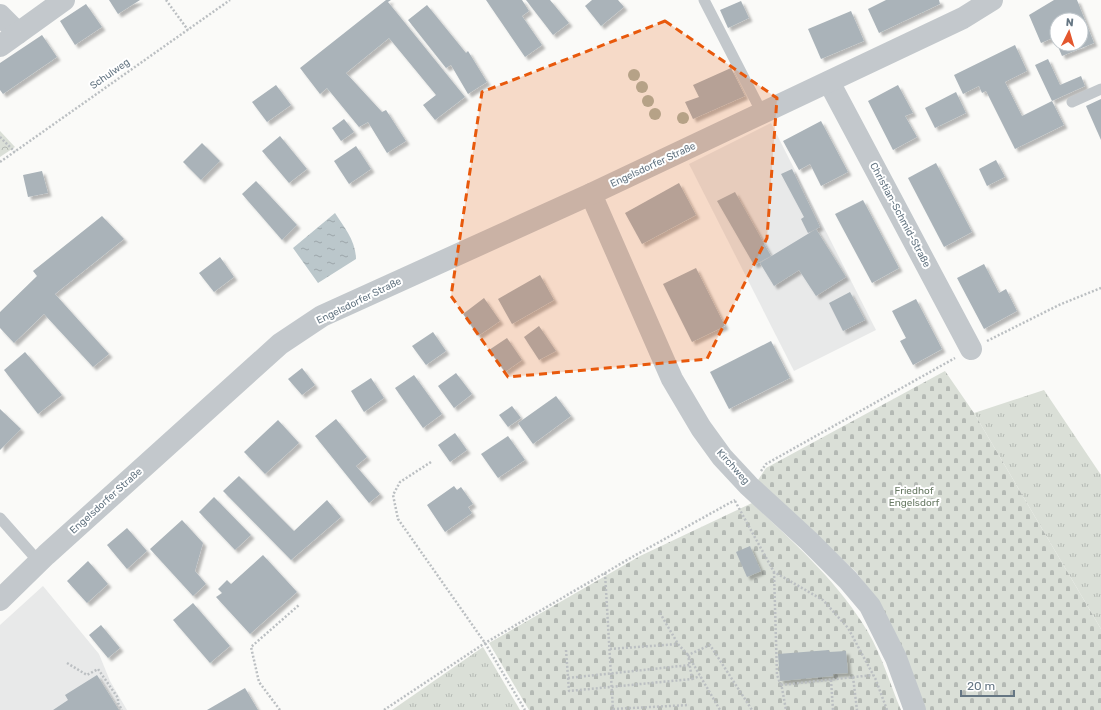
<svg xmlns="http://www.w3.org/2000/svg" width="1101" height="710" font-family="Rubik,sans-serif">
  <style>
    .built { fill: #e8e9e9 }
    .grass { fill: url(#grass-tufts) }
    .cemetery { fill: url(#cemetery-stones) }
    .park { fill: url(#park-crowns) }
    .water { fill: url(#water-ripples) }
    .building { fill: #aab3b9; filter: url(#shadow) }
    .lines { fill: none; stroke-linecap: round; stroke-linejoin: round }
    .path { stroke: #bbbfc2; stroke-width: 2.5; stroke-dasharray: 2 2; stroke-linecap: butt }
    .service { stroke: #c3c8cc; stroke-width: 11 }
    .minor { stroke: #c3c8cc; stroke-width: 22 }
    .tertiary { stroke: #c3c8cc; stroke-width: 22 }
    .tree { fill: #aab4a7 }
    .marked { fill: #e8590c; fill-opacity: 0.2; stroke: #e8590c; stroke-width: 3; stroke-dasharray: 8 5; stroke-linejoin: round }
    .labels { text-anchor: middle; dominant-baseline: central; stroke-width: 4; stroke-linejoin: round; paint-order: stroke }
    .street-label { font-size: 10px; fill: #657683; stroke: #fff }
    .park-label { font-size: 10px; fill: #687a64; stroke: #fff }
  </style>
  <defs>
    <pattern id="grass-tufts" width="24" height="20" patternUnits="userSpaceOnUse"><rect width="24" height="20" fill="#dadfd7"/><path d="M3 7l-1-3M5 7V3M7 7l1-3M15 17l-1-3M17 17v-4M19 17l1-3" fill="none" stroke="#b4b9b4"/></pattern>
    <pattern id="cemetery-stones" width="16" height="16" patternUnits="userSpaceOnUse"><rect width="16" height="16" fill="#dadfd7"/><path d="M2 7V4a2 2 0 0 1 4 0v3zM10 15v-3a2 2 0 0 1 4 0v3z" fill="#b4b9b4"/></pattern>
    <pattern id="park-crowns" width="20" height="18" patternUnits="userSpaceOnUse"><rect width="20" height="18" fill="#dadfd7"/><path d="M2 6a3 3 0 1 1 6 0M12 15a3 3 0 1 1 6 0" fill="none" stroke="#b4b9b4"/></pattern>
    <pattern id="water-ripples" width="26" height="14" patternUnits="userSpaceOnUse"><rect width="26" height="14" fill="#bbc7cb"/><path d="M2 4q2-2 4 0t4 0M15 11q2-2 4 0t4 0" fill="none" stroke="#9ca6aa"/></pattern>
    <filter id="shadow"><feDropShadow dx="3.5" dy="3.5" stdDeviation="1" flood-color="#0004"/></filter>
  </defs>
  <rect width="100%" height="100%" fill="#fafaf8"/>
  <!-- built -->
  <g class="built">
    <path d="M771,123L876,330L794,371L689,164Z"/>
    <path d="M43,586L99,654L110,681L127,710H0V625Z"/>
  </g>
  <!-- grass -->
  <g class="grass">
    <path d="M1044,390L1101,475V629L974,413Z"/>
    <path d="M483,647L520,710H392Z"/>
  </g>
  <!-- cemetery -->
  <g class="cemetery">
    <path d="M945,371L974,413L1101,629V710H925L877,600L856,572L758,480L766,468Z"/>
    <path d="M752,503C794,543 838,581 868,632C882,656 890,684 901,710H529L489,643L640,556Z"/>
  </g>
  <!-- park -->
  <path class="park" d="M0,131L15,147L0,157Z"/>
  <!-- water -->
  <path class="water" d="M335,213C344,227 356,241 356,259L318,283L293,248Z"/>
  <!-- building -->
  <g class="building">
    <path d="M109,0H140L118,14Z"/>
    <path d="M386,0H391L388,2L465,97L435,120L423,105L436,95L389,38L346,73L382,112L386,110L406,141L387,153L368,122L359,127L327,88L320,94L300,68Z"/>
    <path d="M486,0H522L529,11L522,16L542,45L525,57Z"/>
    <path d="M526,0H550L569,23L553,35Z"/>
    <path d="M592,0H618L624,7L601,26L585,6Z"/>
    <path d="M886,0H939L940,4L879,33L868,9Z"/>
    <path d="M1054,0H1077L1094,43L1062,56L1057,44H1081V20H1057V43L1055,37L1041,43L1029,15Z"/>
    <path d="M741,1L749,18L728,28L720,10Z"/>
    <path d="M86,4L102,27L75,45L60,21Z"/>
    <path d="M427,5L466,53L468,51L487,82L468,94L451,65L446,68L408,20Z"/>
    <path d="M851,11L864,41L821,59L808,29Z"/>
    <path d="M42,35L57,57L3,94L0,90V63Z"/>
    <path d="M1015,45L1027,71L1005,82L1022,116L1052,101L1064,125L1015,149L986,91L982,93L979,86L963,94L954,75Z"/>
    <path d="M1048,59L1060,85L1081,76L1085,86L1052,101L1035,65Z"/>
    <path d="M731,68L745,96L693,119L685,102L699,97L693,85Z"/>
    <path d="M276,85L291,105L267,122L252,102Z"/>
    <path d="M898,85L913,113L905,116L917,137L893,150L868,101Z"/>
    <path d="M956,92L966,113L935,128L925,108Z"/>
    <path d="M1101,99V140L1086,106Z"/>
    <path d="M344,119L354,132L341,141L332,128Z"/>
    <path d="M821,121L848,172L821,186L810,164L799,170L783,141Z"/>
    <path d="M280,136L307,169L289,183L262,151Z"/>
    <path d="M202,143L220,161L201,180L183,162Z"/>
    <path d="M356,146L371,169L349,184L334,161Z"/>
    <path d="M996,160L1005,177L987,186L979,169Z"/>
    <path d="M936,163L972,232L944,247L908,178Z"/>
    <path d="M792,169L820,227L808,233L801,219L804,217L781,174Z"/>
    <path d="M42,171L48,193L28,197L23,175Z"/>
    <path d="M256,181L297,225L282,240L242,194Z"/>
    <path d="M679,183L696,215L642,244L625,213Z"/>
    <path d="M735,192L771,256L754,265L717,201Z"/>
    <path d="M863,200L899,268L872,283L835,214Z"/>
    <path d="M102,216L124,239L55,294L109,354L93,367L44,314L14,343L0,328V312L37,276L33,271Z"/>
    <path d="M816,229L846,277L816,296L799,270L774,286L760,263Z"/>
    <path d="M220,257L234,277L214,292L199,273Z"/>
    <path d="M984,264L999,293L1006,289L1017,311L984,329L957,278Z"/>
    <path d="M696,268L725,326L692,342L663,284Z"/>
    <path d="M540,275L554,300L512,324L498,299Z"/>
    <path d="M850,292L865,320L843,331L829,303Z"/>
    <path d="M484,298L500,321L478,336L463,314Z"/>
    <path d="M916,299L942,349L913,365L900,341L906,338L892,311Z"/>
    <path d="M539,326L556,351L539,360L524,337Z"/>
    <path d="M433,332L446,351L426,365L412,346Z"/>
    <path d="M507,338L522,360L505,372L489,350Z"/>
    <path d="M771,341L790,378L729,409L710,372Z"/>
    <path d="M25,352L62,395L38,414L4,370Z"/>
    <path d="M302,368L315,385L302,395L288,379Z"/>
    <path d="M456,373L472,394L454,408L438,386Z"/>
    <path d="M414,375L442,414L423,428L395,388Z"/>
    <path d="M371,378L384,398L364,412L351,391Z"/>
    <path d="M556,396L571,416L533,444L518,423Z"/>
    <path d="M512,406L521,418L508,427L499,415Z"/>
    <path d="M0,409L21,429L0,450Z"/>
    <path d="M336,419L367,457L356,466L380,494L369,503L315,436Z"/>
    <path d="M278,420L299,443L265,474L244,452Z"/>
    <path d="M455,433L467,450L450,462L438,445Z"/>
    <path d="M508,436L525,460L498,478L481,454Z"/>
    <path d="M239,476L294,531L327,500L341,517L291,560L223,491Z"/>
    <path d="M454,486L457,490L461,487L473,504L468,507L472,513L445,532L427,505Z"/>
    <path d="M214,497L251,535L235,550L199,512Z"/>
    <path d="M182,520L203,543L195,571L206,584L193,596L150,549Z"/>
    <path d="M127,528L147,551L127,569L107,545Z"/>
    <path d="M750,546L761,571L747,577L736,552Z"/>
    <path d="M263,555L297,592L250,634L216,597L222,593L218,589L227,580L231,584Z"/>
    <path d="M88,561L108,584L87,603L67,581Z"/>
    <path d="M193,603L230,646L210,663L173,620Z"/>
    <path d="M101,625L120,648L108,658L89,635Z"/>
    <path d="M829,650V652L846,651L848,673L833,674V676L780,681L778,654Z"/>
    <path d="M97,675L119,710H53L68,700L65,695Z"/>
    <path d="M245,688L258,710H207Z"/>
  </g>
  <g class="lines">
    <!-- path -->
    <g class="path">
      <path d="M166,0L188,30"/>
      <path d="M0,137L15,152"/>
      <path d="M0,162L230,0"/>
      <path d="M987,341L1059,305L1101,288"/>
      <path d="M431,462L400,482L393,495L398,519L485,643L525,710"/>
      <path d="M761,471L766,464L955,358"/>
      <path d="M735,501L774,572L823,600L848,628L876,680L887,710"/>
      <path d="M774,572L777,675L782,688L786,710"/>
      <path d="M605,573L613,710"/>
      <path d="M660,613L678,644L688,655L720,710"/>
      <path d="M610,649L678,644"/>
      <path d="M566,650L569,691L692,679L688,655L710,645L752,710"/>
      <path d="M67,663L87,675L98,669L118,698V703L122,710"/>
      <path d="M853,677L857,710"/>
      <path d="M568,678L690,665"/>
      <path d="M692,679L700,676"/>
      <path d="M831,680L833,710"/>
      <path d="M781,685L873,675"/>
      <path d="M613,709L689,705"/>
      <path d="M280,710L259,682L251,647L299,605"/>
      <path d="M384,710L485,643L634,556L735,500"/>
    </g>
    <!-- service -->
    <g class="service">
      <path d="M704,0L762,113"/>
      <path d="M1072,102L1101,89"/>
      <path d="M0,518L39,562"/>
    </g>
    <!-- minor -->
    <g class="minor">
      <path d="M0,15L18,33"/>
      <path d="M0,46L64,0"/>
      <path d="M829,82L971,349"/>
      <path d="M591,194L672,379L701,428L722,457L749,486L809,541L848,580L870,606L896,658L915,710"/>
    </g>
    <!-- tertiary -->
    <path class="tertiary" d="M0,600L46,555L280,344L322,316L591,194L963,18L992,0"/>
  </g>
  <!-- trees -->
  <g class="tree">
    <circle cx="634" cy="75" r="6"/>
    <circle cx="642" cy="87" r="6"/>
    <circle cx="648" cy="101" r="6"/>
    <circle cx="655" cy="114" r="6"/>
    <circle cx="683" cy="118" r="6"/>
  </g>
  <!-- marked area -->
  <path class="marked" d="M665,21L777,98L767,238L707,359L508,377L451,296L482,92Z"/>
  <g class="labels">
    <!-- street labels -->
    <g class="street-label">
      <text transform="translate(110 74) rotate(-35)">Schulweg</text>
      <text transform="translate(653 165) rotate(-25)">Engelsdorfer Straße</text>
      <text transform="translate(900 215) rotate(62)">Christian-Schmid-Straße</text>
      <text transform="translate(359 301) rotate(-26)">Engelsdorfer Straße</text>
      <text transform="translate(733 467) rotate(48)">Kirchweg</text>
      <text transform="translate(106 501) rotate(-42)">Engelsdorfer Straße</text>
    </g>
    <!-- park labels -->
    <g class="park-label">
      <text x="914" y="491">Friedhof<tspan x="914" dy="12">Engelsdorf</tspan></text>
    </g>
  </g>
  <!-- north arrow -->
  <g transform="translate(1069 32) rotate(5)"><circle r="19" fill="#ffffff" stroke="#c1c8cd"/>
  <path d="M0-3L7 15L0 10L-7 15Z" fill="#e4572e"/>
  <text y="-6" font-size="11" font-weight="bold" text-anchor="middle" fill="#657683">N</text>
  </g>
  <!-- scale -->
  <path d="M961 690v6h53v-6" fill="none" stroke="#657683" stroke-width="2"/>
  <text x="967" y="690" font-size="12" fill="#657683" stroke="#ffffff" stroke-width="3" paint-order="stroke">20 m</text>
</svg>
